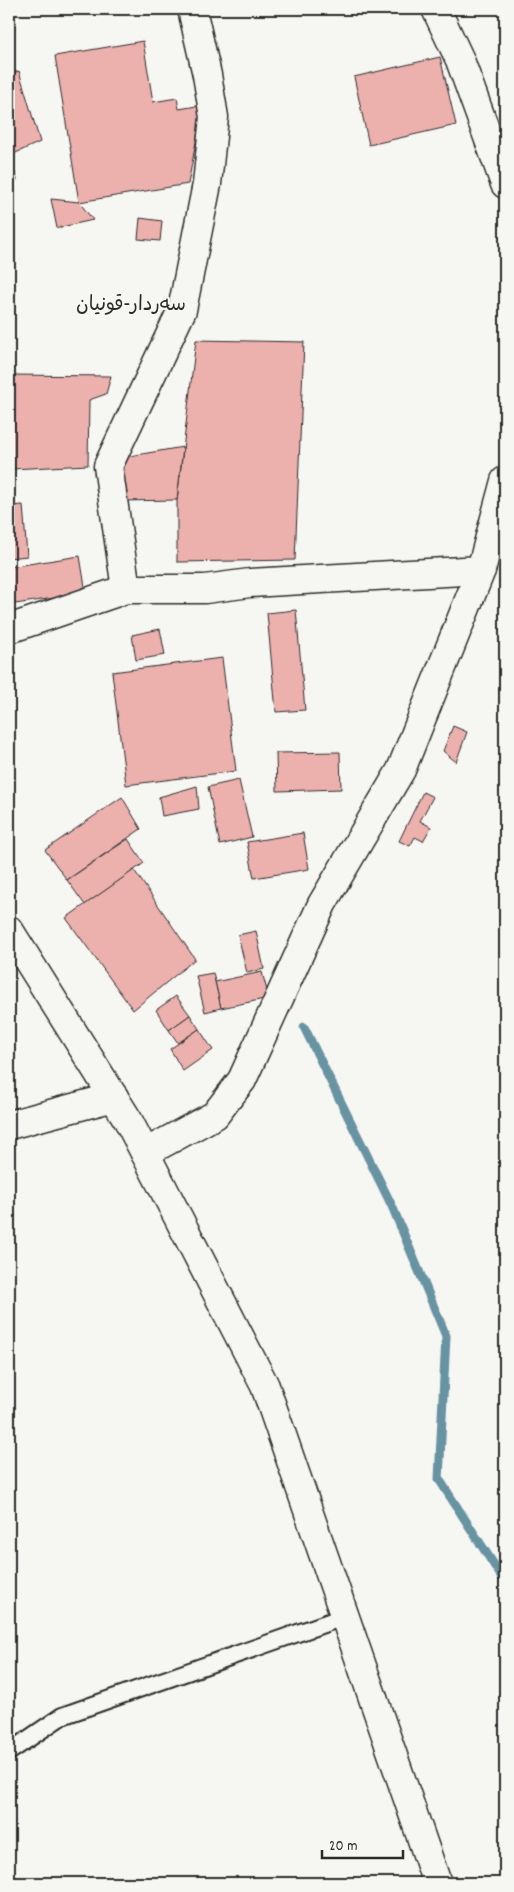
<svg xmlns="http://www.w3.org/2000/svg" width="514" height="1892" font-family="Dekko,'Playpen Sans Arabic',sans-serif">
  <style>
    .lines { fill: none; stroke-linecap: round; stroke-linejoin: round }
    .stream { stroke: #6893a2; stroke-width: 9 }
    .building { fill: #edb1ad; stroke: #2b2b2b }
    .lane-casing { stroke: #2b2b2b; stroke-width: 20 }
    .street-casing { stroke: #2b2b2b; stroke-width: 31 }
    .secondary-casing { stroke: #2b2b2b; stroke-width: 31 }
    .lane { stroke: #f6f6f2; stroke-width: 16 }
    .street { stroke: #f6f6f2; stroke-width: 28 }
    .secondary { stroke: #f6f6f2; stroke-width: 28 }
    .labels { text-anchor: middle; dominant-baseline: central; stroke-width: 4.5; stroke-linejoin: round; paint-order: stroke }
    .quarter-label { font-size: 20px; fill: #2b2b2b; stroke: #f6f6f2 }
  </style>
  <rect width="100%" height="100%" fill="#f6f6f2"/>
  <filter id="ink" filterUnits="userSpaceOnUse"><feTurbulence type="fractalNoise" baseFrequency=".02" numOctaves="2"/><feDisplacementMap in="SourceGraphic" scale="10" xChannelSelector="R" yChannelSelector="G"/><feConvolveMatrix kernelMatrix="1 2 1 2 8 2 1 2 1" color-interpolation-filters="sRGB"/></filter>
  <g filter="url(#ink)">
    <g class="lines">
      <!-- stream -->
      <path class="stream" d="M304,1027L392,1206L446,1336L439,1479L505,1582"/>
    </g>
    <!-- building -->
    <g class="building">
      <path d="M143,41L153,102L177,98L179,109L203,105L188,184L79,202L55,56Z"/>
      <path d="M440,57L456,125L369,145L354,77Z"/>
      <path d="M19,71L40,142L9,156V74Z"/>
      <path d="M10,155L17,180L9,183V156Z"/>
      <path d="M51,199L79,202L93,220L57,228Z"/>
      <path d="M140,218L162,221L160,241L138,239Z"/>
      <path d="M196,340L304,342L295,560L177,562V500Z"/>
      <path d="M9,375L111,376L106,394L89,400L88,465L11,469L9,453Z"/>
      <path d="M183,447L177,500L120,501L117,471L124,457Z"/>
      <path d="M23,505L27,556L9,558V506Z"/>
      <path d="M80,556L86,593L9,605V567Z"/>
      <path d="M296,610L305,710L276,712L267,613Z"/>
      <path d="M160,629L165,655L136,660L132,635Z"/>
      <path d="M222,658L236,771L126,785L112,672Z"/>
      <path d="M453,726L467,732L456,762L443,751Z"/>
      <path d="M340,752L341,789L277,791L276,753Z"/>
      <path d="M239,780L252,837L220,845L208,787Z"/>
      <path d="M197,786L199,809L162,816L159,797Z"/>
      <path d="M423,792L433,797L420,821L431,827L423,841L415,837L410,846L399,841Z"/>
      <path d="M122,797L141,829L67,880L45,850Z"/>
      <path d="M303,833L309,869L254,878L247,842Z"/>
      <path d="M128,839L144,863L85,905L67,880Z"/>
      <path d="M134,870L195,959L133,1010L66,918Z"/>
      <path d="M256,931L264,969L247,973L238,935Z"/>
      <path d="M262,972L269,998L221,1008L215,982Z"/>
      <path d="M213,973L221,1008L205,1012L196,976Z"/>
      <path d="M176,996L190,1015L169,1030L156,1010Z"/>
      <path d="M190,1015L199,1029L178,1043L169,1030Z"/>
      <path d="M199,1029L213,1050L183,1071L170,1049Z"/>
    </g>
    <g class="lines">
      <defs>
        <path id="lane" d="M9,1752L62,1716L346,1616"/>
        <g id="street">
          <path d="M436,9L460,60L505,184"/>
          <path d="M126,589L108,466L182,310L207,184L214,117L207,75L192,9"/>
          <path d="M9,629L126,589H205L250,583L481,570"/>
          <path d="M9,1125L114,1097"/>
          <path d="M145,1153L215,1115L242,1080L322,904L401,770L481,570L505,481"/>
        </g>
        <path id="secondary" d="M9,930L128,1120L265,1386L437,1883"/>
      </defs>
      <!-- lane casing -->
      <use href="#lane" class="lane-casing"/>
      <!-- street casing -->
      <use href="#street" class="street-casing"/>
      <!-- secondary casing -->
      <use href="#secondary" class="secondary-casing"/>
      <!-- lane -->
      <use href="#lane" class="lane"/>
      <!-- street -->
      <use href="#street" class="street"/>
      <!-- secondary -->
      <use href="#secondary" class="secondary"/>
    </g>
  </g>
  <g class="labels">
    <!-- quarter labels -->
    <g class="quarter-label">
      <text x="131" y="306">سه‌ردار-قونیان</text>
    </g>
  </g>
  <!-- margin -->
  <rect width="514" height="1892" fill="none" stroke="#f6f6f2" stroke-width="30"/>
  <rect x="15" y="15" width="484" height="1862" fill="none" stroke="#2b2b2b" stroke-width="2" filter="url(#ink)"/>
  <!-- scale -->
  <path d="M322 1850v8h81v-8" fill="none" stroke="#2b2b2b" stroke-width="2.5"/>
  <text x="329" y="1850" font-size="15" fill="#2b2b2b" stroke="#f6f6f2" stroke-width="4" paint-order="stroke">20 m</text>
</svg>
